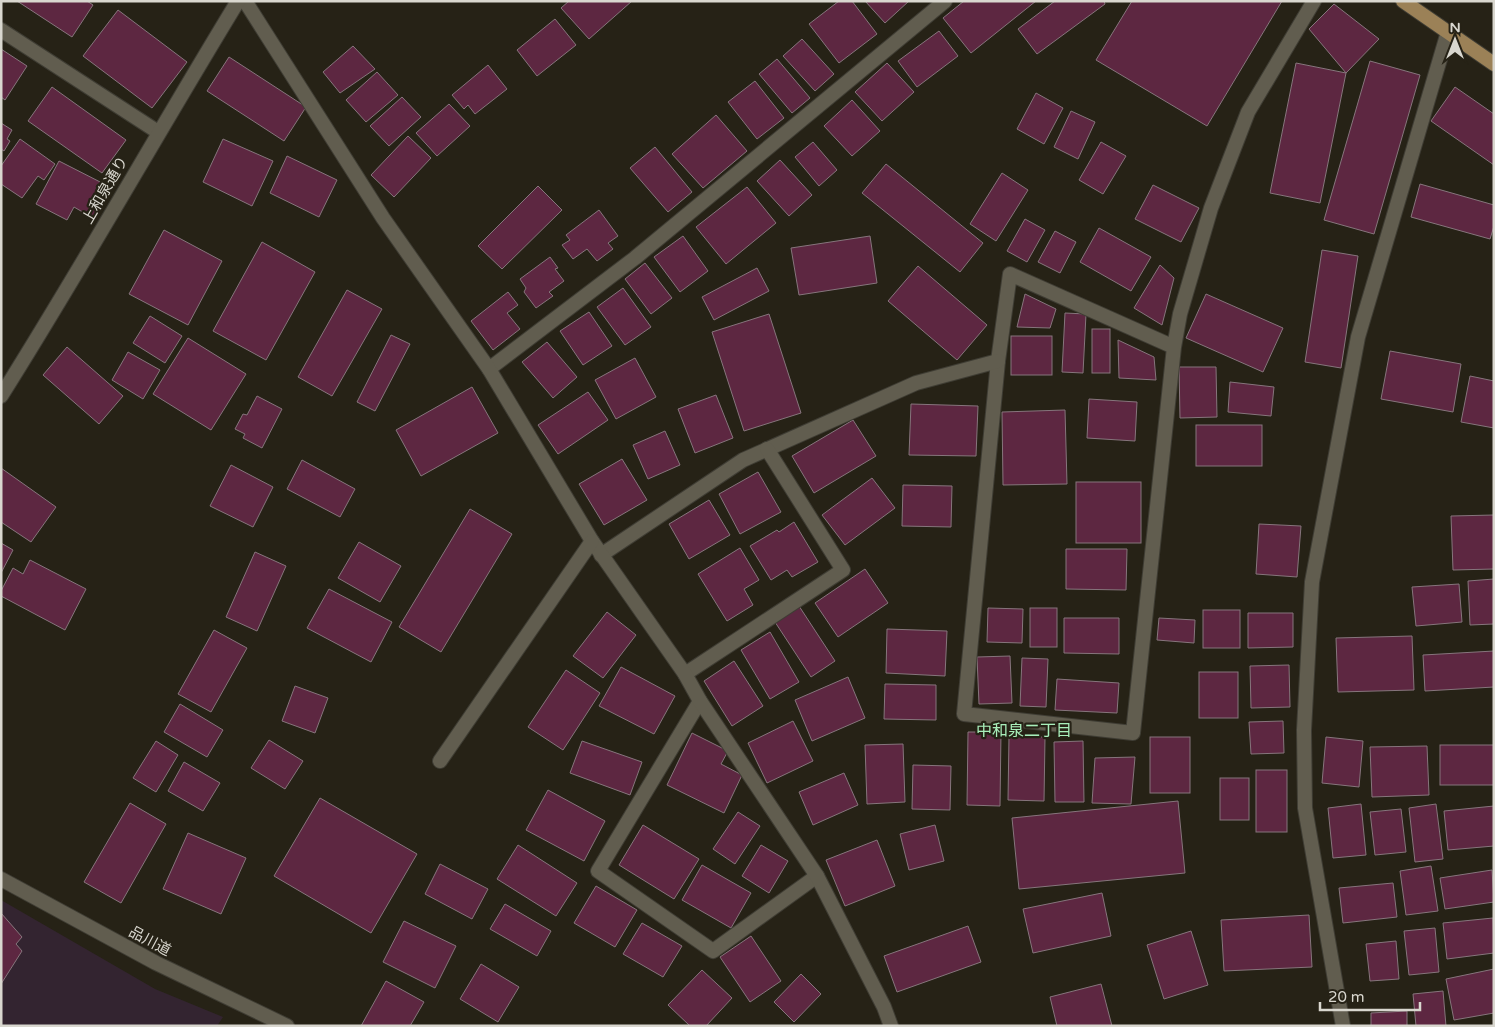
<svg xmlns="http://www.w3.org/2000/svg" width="1495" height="1027" font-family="'Varela Round','Noto Sans JP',sans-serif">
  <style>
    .education { fill: #332430 }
    .building { fill: #5d2741; stroke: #86757c }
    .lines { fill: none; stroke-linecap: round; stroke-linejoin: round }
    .service-casing { stroke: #3f3d34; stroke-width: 16 }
    .minor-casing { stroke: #3f3d34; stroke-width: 16 }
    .primary-casing { stroke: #3f3d34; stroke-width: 16 }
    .service { stroke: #615d4f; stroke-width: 14 }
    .minor { stroke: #615d4f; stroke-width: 14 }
    .primary { stroke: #9b8157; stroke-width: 14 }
    .labels { text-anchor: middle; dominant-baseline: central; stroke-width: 4.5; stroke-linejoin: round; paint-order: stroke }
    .street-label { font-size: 15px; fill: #d9d7cf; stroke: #262216 }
    .neighbourhood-label { font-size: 16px; fill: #a8eeba; stroke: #262216 }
  </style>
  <rect width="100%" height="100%" fill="#262216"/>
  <!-- education -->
  <path class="education" d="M1,900L155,989L223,1017L217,1026H1Z"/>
  <!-- building -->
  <g class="building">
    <path d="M17,1H87L93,5L72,37Z"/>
    <path d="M569,1H632L589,39L561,8Z"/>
    <path d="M839,1H852L877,34L839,63L809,24Z"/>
    <path d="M865,1H909L885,23Z"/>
    <path d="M964,1H1036L971,53L943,18Z"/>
    <path d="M1055,1H1104L1105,4L1037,54L1018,29Z"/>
    <path d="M1132,1H1282L1207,126L1096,60Z"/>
    <path d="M1334,4L1379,39L1346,73L1309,29Z"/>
    <path d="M118,10L187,62L152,108L83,56Z"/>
    <path d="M555,19L576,45L537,76L517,50Z"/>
    <path d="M939,31L958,56L917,87L898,61Z"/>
    <path d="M802,39L834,74L815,91L783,56Z"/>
    <path d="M353,46L375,69L340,93L323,72Z"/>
    <path d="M1,49L27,66L5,100L1,97Z"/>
    <path d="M229,57L306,107L284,141L207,91Z"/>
    <path d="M777,59L810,98L792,113L759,74Z"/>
    <path d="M1370,61L1420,75L1374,234L1324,220Z"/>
    <path d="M887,63L914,92L882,121L855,92Z"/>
    <path d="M1296,63L1346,73L1320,203L1270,193Z"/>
    <path d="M488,65L507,89L475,114L468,105L464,109L452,95Z"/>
    <path d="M377,72L398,95L366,122L346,100Z"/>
    <path d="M755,81L784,118L757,139L728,102Z"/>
    <path d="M52,87L126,140L102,173L28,121Z"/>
    <path d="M1455,87L1494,114V165L1431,121Z"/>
    <path d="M1036,93L1063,108L1044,144L1017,129Z"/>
    <path d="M402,97L421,117L389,146L370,126Z"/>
    <path d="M852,100L880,131L852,156L824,126Z"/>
    <path d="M449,104L470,126L437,156L416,133Z"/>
    <path d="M1071,111L1095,122L1078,159L1054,147Z"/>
    <path d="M716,115L747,151L703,188L672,154Z"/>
    <path d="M1,123L12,130L7,139L10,141L4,151L1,149Z"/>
    <path d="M408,136L431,158L394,197L371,175Z"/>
    <path d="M20,139L55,164L44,180L38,176L22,198L1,184V166Z"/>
    <path d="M223,139L273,161L252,206L203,182Z"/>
    <path d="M813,142L837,170L819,186L795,157Z"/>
    <path d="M1101,142L1126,156L1103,194L1079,180Z"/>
    <path d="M655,147L692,192L668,212L630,168Z"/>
    <path d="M287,156L337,180L319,217L270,193Z"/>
    <path d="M780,160L812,195L789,216L757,181Z"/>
    <path d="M59,161L110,187L93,218L74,207L67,220L36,204Z"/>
    <path d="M886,164L983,243L960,272L862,193Z"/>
    <path d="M1002,173L1028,190L996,241L970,224Z"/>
    <path d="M1420,184L1494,205V226L1490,239L1411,217Z"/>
    <path d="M1153,185L1199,208L1181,242L1135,219Z"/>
    <path d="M538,186L562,210L502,269L478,246Z"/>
    <path d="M747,187L776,223L726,264L696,227Z"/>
    <path d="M599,210L618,236L608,243L613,249L597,261L587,249L573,259L562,245L570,240L566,235Z"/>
    <path d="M1025,219L1045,230L1027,262L1007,251Z"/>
    <path d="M1099,228L1151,257L1131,291L1080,262Z"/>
    <path d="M164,230L222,261L188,325L129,294Z"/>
    <path d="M1055,231L1076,242L1060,273L1038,262Z"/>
    <path d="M683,236L708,271L680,292L654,257Z"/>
    <path d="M870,236L877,283L799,295L791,248Z"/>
    <path d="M262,242L315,272L266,360L213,331Z"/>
    <path d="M1322,250L1358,256L1341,368L1305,362Z"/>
    <path d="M550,257L558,268L555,269L564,281L549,292L553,296L536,308L524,292L526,288L520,279Z"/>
    <path d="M645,263L672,298L651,314L625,279Z"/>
    <path d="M1160,265L1174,278L1162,325L1134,308Z"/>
    <path d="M918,266L987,325L957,360L888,301Z"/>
    <path d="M757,268L769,291L714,320L702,297Z"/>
    <path d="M623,288L651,327L625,345L597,307Z"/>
    <path d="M347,290L382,309L332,396L298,377Z"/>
    <path d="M508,292L518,305L507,313L520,329L493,350L471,321Z"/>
    <path d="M1025,294L1056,309L1050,328L1017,327Z"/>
    <path d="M1206,294L1283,328L1263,372L1186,338Z"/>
    <path d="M589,312L612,346L583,365L560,331Z"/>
    <path d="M1065,313L1086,314L1083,373L1062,372Z"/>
    <path d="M769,314L801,413L744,431L712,332Z"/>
    <path d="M150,316L182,336L165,363L133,343Z"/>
    <rect x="1092" y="329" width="18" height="44"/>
    <path d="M391,335L410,344L375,411L357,402Z"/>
    <rect x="1011" y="336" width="41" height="39"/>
    <path d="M188,338L246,374L211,430L153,394Z"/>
    <path d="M1118,340L1154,357L1156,380L1119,378Z"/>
    <path d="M547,342L577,377L553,398L522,362Z"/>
    <path d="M67,347L123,396L99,424L43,375Z"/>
    <path d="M1390,351L1461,364L1453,412L1381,399Z"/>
    <path d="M128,352L160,370L143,399L112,380Z"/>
    <path d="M635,358L656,397L616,419L595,380Z"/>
    <path d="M1179,367H1216L1217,417L1180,418Z"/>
    <path d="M1470,376L1494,381V428L1461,422Z"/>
    <path d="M1230,382L1274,387L1271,416L1228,412Z"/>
    <path d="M472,387L498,433L421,476L396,430Z"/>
    <path d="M588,392L608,420L558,454L538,425Z"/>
    <path d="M716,395L733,438L695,453L678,409Z"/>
    <path d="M257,396L282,409L262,448L243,438L245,434L235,429L243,414L247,415Z"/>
    <path d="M1089,399L1137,402L1135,441L1087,438Z"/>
    <path d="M911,404L978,406L976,456L909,455Z"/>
    <path d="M1065,410L1067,484L1003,485L1002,412Z"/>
    <path d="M853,420L876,456L814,493L792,456Z"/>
    <rect x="1196" y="425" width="66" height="41"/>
    <path d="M665,431L680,465L648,479L633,445Z"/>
    <path d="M622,459L647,500L604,525L579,484Z"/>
    <path d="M302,460L355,489L340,517L287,489Z"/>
    <path d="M231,465L273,487L253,527L210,506Z"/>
    <path d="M1,468L56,507L31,542L1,522Z"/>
    <path d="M758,472L781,512L740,534L719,494Z"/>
    <path d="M872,478L895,508L845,545L822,515Z"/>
    <rect x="1076" y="482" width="65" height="61"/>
    <path d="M903,485L952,486L951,527L902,526Z"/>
    <path d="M709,500L730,535L689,559L669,524Z"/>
    <path d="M470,509L512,534L441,652L399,627Z"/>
    <path d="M1494,515V569L1453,570L1451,516Z"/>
    <path d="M794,522L818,562L792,577L787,570L771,580L750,546L777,530L779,532Z"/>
    <path d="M1259,524L1301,526L1297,577L1256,574Z"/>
    <path d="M359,542L401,566L380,602L338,578Z"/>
    <path d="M1,543L13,550L1,573Z"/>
    <path d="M740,548L759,580L744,589L753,605L727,621L698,574Z"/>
    <path d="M1066,549H1127L1126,590L1066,589Z"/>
    <path d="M255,552L286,566L257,631L226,617Z"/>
    <path d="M30,560L86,589L65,630L1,596V591L13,568L23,574Z"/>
    <path d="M865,569L888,603L838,637L815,603Z"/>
    <path d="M1494,579V624L1470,625L1468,581Z"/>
    <path d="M1459,584L1462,622L1416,626L1412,587Z"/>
    <path d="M329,589L392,622L371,662L307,628Z"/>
    <path d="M799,606L835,661L811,677L775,622Z"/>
    <path d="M988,608L1023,609L1022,643L987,642Z"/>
    <rect x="1030" y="608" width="27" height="39"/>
    <rect x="1203" y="610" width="37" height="38"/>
    <path d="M607,612L636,635L603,678L573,656Z"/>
    <path d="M1248,613H1293V647L1248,648Z"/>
    <path d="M1064,618H1119V654L1064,653Z"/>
    <path d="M1159,618L1195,620L1194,643L1157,640Z"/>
    <path d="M887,629L947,631L945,676L886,673Z"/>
    <path d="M214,630L247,648L211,712L178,694Z"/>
    <path d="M770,632L799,682L770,699L741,650Z"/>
    <path d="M1412,636L1414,690L1338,692L1336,638Z"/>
    <path d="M1494,651V687L1425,691L1423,655Z"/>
    <path d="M1010,656L1012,703L979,704L977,657Z"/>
    <path d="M1022,658L1048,659L1046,707L1020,706Z"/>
    <path d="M734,661L763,706L732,726L704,681Z"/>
    <path d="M1289,665L1290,707L1251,708L1250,666Z"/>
    <path d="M621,667L675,696L654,734L599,706Z"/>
    <path d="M566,670L600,693L563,750L528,727Z"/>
    <rect x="1199" y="672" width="39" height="46"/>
    <path d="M848,677L865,718L812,741L795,700Z"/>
    <path d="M1057,679L1119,683L1117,713L1055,710Z"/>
    <path d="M885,684L936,685V720L884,719Z"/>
    <path d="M295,686L328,698L315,733L282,721Z"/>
    <path d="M180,704L223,730L207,757L164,732Z"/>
    <path d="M793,721L813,761L767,783L748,743Z"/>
    <path d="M1283,721L1284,753L1251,754L1249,722Z"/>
    <path d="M968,732H1001L1000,806L967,805Z"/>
    <path d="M692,733L728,751L721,764L742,775L724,813L667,785Z"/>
    <path d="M1009,736L1045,737L1044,801L1008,800Z"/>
    <rect x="1150" y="737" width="40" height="56"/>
    <path d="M1326,737L1363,741L1359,787L1322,783Z"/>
    <path d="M269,740L303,761L285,789L251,768Z"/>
    <path d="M156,741L178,755L156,792L133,778Z"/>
    <path d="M582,741L642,762L630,795L570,773Z"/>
    <path d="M1083,741L1084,802H1055L1054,742Z"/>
    <path d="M903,744L905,802L867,804L865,745Z"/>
    <rect x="1440" y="745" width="54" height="40"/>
    <path d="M1427,746L1429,795L1372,797L1370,747Z"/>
    <path d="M1135,757L1131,804L1092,803L1095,758Z"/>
    <path d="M184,762L220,783L203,811L168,791Z"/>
    <path d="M913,765L951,766L950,810L912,809Z"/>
    <rect x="1256" y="770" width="31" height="62"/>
    <path d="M844,773L858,805L813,825L799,792Z"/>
    <rect x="1220" y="778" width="29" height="42"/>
    <path d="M548,790L605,821L584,861L526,830Z"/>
    <path d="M320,798L417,854L371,933L274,876Z"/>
    <path d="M1178,801L1185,873L1019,889L1012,818Z"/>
    <path d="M130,803L166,824L121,903L84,882Z"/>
    <path d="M1361,804L1366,855L1333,858L1328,808Z"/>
    <path d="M1436,804L1443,859L1415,862L1409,808Z"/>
    <path d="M1494,806V846L1448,850L1444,811Z"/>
    <path d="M1401,809L1406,852L1375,855L1370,812Z"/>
    <path d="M738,812L760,826L735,864L713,849Z"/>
    <path d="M643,825L699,859L674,899L619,865Z"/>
    <path d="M935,825L944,861L909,870L900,834Z"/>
    <path d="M188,833L246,858L221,914L163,889Z"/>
    <path d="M877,840L895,886L845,906L826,860Z"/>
    <path d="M518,845L577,883L556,916L497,879Z"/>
    <path d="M761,845L788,861L769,893L742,876Z"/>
    <path d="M440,864L488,889L472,919L425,894Z"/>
    <path d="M702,865L751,893L731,928L682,900Z"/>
    <path d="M1431,866L1438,911L1406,915L1400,871Z"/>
    <path d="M1492,870L1494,902L1445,909L1440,878Z"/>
    <path d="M1393,883L1397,917L1343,923L1339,888Z"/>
    <path d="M596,886L637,910L615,947L574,923Z"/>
    <path d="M1102,893L1111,936L1033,953L1023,909Z"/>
    <path d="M505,904L551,931L537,956L490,929Z"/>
    <path d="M1,913L22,937L16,944L22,951L1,984Z"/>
    <path d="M1309,915L1312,967L1224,971L1221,920Z"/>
    <path d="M1493,918L1494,953L1447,959L1443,923Z"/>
    <path d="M404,921L456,946L435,988L383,962Z"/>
    <path d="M642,923L682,946L663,977L623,954Z"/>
    <path d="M968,926L981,962L897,992L884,956Z"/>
    <path d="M1435,928L1439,972L1409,975L1404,931Z"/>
    <path d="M1191,931L1208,985L1164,999L1147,945Z"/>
    <path d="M751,936L781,981L750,1002L720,957Z"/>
    <path d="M1396,941L1399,979L1370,981L1366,944Z"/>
    <path d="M481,964L519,987L498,1022L460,999Z"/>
    <path d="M1494,969V1013L1454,1020L1446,979Z"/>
    <path d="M702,970L732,998L706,1026H690L668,1005Z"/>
    <path d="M801,974L821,994L794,1022L774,1002Z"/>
    <path d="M386,981L424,1002L410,1026H361Z"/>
    <path d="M1101,984L1112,1026H1057L1050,997Z"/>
    <path d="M1443,991L1446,1026H1416L1413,994Z"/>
    <path d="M1407,1011V1026H1371V1013Z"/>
  </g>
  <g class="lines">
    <defs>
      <g id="service">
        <path d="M1,30L158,132"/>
        <path d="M1174,347L1010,274L998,361L964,714L1133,733L1174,347L1180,314L1211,208L1248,112L1314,1"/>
        <path d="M489,369L635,258L945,1"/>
        <path d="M601,555L743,460L916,383L998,361"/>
        <path d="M685,674L843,570L767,449"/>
        <path d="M700,701L598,871L713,951L817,876"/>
      </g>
      <g id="minor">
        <path d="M245,1L383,218L489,369L592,541L685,674L700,701L817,876L884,1007L891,1026"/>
        <path d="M1,396C83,266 158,132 238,1"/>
        <path d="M440,761L592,541"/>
        <path d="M1,879L156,963L287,1026"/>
        <path d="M1343,1026L1305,808L1304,730L1312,582L1358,337L1448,32"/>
      </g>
      <path id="primary" d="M1403,1L1494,64"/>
    </defs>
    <!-- service casing -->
    <use href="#service" class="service-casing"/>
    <!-- minor casing -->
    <use href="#minor" class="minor-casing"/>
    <!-- primary casing -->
    <use href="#primary" class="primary-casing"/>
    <!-- service -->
    <use href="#service" class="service"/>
    <!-- minor -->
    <use href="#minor" class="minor"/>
    <!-- primary -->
    <use href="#primary" class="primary"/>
  </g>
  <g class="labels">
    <!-- street labels -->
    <g class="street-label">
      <text transform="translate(105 190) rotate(-60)">上和泉通り</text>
      <text transform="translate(150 941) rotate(28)">品川道</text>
    </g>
    <!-- neighbourhood labels -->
    <g class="neighbourhood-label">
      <text x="1024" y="731">中和泉二丁目</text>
    </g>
  </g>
  <!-- border -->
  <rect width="1495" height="1027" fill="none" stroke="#d9d7cf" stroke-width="5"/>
  <!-- north arrow -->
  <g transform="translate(1455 40)" stroke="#262216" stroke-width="4" paint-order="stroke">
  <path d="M0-4L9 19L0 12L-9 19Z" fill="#d9d7cf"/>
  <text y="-8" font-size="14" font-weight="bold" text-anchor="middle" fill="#d9d7cf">N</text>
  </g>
  <!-- scale -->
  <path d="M1320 1002v8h100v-8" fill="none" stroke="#d9d7cf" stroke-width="2.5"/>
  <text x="1328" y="1002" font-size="15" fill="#d9d7cf" stroke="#262216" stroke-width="4" paint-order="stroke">20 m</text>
</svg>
